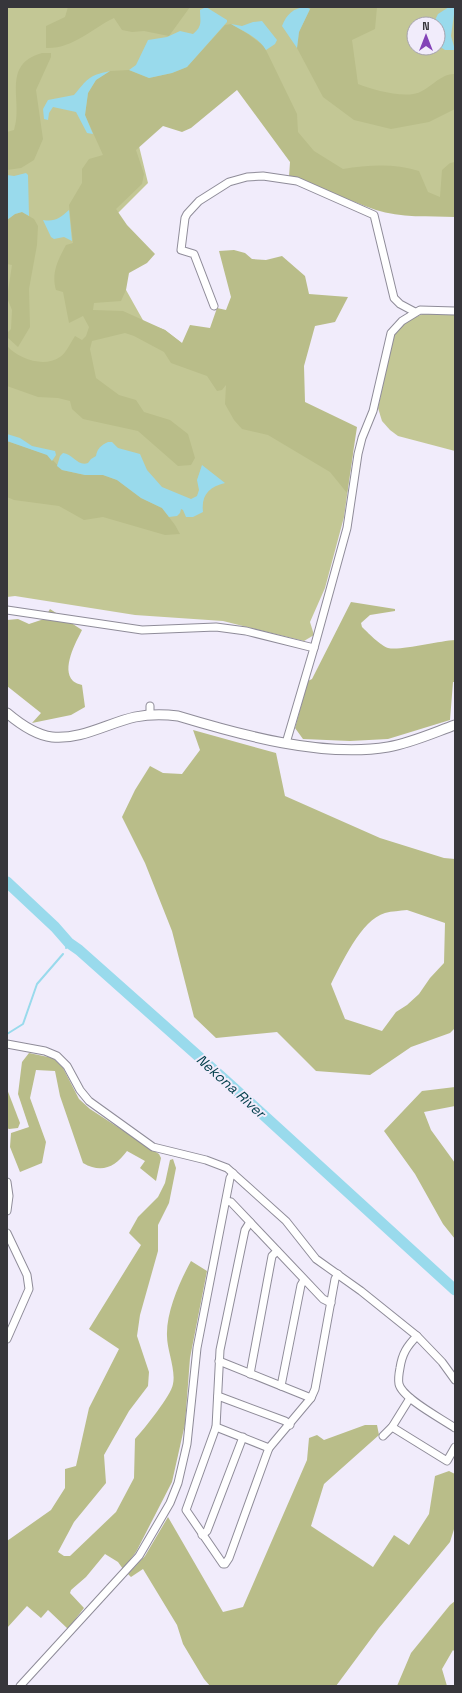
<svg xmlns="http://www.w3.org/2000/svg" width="462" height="1693" font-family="'Space Grotesk',sans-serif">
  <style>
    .green { fill: #c3c795; fill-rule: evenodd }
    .forest { fill: #b9bd89; fill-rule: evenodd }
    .water { fill: #99daec }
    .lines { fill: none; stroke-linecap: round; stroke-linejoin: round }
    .stream { stroke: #99daec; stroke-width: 2 }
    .river { stroke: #99daec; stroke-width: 11 }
    .street-casing { stroke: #8f8c99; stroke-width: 9 }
    .secondary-casing { stroke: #8f8c99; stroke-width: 11 }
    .street { stroke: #fff; stroke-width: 7 }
    .secondary { stroke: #fff; stroke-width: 9 }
    .labels { text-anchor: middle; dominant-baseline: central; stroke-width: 4; stroke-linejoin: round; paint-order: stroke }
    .water-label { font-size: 14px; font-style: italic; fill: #003d4a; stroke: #f1ecfb }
  </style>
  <rect width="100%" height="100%" fill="#f1ecfb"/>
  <!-- green -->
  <g class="green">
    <path d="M7,7H455V194L453,196L375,209L297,181L293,158L239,84L161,122L138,142L148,183L118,213L121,281L144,322L165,330L215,369L353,452L344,517L325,588L310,622L314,635L304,641L223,621L135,615L15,596L7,597ZM414,24H438V48H414Z"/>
    <path d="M427,312L455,313V451L398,436L390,430L382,421L378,408L394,334L405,322Z"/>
  </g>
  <!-- forest -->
  <g class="forest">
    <path d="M68,7H190L169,36L144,31L132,32L122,30L114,18C91,29 73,49 46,48V26L65,17Z"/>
    <path d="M311,7H377L375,29L352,40L358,84C374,90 407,100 422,91C433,85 443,73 455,74V109L429,122L391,129L354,120L323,97L297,48L299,32Z"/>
    <path d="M231,24L248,34L264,46L297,114L298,132L314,151L343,169C368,165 394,163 419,171L428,192L440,197L442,170L450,163L455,162V217C430,216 400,218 376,210C346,200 319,184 289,177L290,162L237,90L191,128L182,132L163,126L136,150L144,174L142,184L116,209L127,225L155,254L147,263L129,273L126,290L121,301L94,303L93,310L123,311L165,330L182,343L190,325L210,328L217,308L226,310L231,297L219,251L234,250L245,253L252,259L266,260L282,256L305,276L309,294L348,297L335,322L315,326L304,366L305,402L357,427L347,493L330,472L268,435L242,429L234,420L225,404L226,385L222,390L217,391L207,376L171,363L164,352L134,336L125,333L92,341L90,349L96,378L119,395L136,400L144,412L170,420L188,434L195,458L191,465L178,466L138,431L83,419L72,409L70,401L58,398L38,397L7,386V346C19,359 44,368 60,357C66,353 71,342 75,336L82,340L86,336L89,327L83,316L69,323L63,292L56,290C51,273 58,260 66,245L73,243L69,205L82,183V169L89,159L103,155L85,115L88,93L96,80L110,71L129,70L149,78L172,73L187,67L225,25Z"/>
    <path d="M42,53H51V57L36,90L43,139L34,160L21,168L7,170V132L14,130C24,101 0,65 42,53Z"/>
    <path d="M22,212L34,219L38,226L37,245L29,289L30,327L18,347L7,337V333L11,329L12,310L7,298L12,265L7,264V220L15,214Z"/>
    <path d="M7,441L48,455L62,470L85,475H103L117,480L141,498L162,508L175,525L180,534L165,535L103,517L84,520L59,506L14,500L7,497Z"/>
    <path d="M351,602L395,609V611L370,615L361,623L362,627C367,632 381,646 388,648C400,651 439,641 455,640V682H453L450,720L388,739L350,741L303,739L295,728L308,681L312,679Z"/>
    <path d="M50,609L82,630C76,642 61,669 73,681C75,683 79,684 82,685L85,707L71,715L32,723L41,713L7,686V620L18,619L29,624L44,619Z"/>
    <path d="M193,730L276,753L285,796L380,838L444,858L455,859V1028L450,1033L411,1047L370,1075L316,1071L277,1032L216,1038L194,1017L172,931L145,863L122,817L135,790L150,766L163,773L182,774L200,750ZM407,910L445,923L444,963L430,978L419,994L407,1005L396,1012L382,1031L345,1019L331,984C342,963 361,920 385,913C392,911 400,911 407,910Z"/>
    <path d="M29,1053L53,1058L63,1068L79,1099L90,1109L159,1154L161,1158L156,1181L140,1168L145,1161L127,1151C115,1167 102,1174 83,1163L60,1096L55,1071L36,1070L30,1098L46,1142L42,1163L20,1172L10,1147L11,1133L29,1127L18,1094L22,1062Z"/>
    <path d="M455,1087V1106L424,1112L431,1130L455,1163V1239L443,1224L415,1174L384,1131L422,1091Z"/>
    <path d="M7,1089L20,1123L18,1128L9,1129L7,1128Z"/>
    <path d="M173,1159L176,1168L169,1203L158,1225V1251L140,1315L137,1336L149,1372L148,1386L129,1411L104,1455L106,1483L74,1522L58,1552L64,1556H70L116,1512L134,1478L135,1439C144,1429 171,1396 173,1384C176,1370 167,1350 167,1336C166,1312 180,1281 191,1261L207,1271L190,1358L185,1424L172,1482L136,1552L123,1569L118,1562L105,1554L86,1577L71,1590L70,1593L84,1608L68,1629L48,1610L41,1618L27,1606L7,1628V1541L51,1510L65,1488V1469L76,1466L89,1408L119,1349L89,1329L141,1245L129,1233L138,1217L158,1197L165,1183L170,1160Z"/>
    <path d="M365,1425H377L379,1435L324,1484L311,1526L373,1567L394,1535L409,1545L429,1514L435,1476L449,1471L455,1474V1526L450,1542L379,1628L336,1686H210L204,1679L183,1644L177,1625L143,1569L131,1577L128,1574L145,1556L168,1517L223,1612L243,1607L307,1460L309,1438L317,1435L324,1440Z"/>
    <path d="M455,1601V1652L453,1650L442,1669L447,1686H397L411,1653L450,1605Z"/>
  </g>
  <!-- water -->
  <g class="water">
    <path d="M206,7L227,20V22L187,67L172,73L149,78L129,70L136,65L148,40L167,37L180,31L193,34C203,26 200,21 200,10Z"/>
    <path d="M306,7L310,9L299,32L297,48L282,26C287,14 293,8 306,7Z"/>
    <path d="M449,7H455L451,36L455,50H445L439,46L438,24H433L438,14Z"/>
    <path d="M262,21L277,40L275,44L266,50C259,38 243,31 231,24L242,26L253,22Z"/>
    <path d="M110,71L96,80L88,93L85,115L93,134L87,133L76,112L53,107L49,113L48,120L44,119L43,109L48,100L74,95C88,79 87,76 110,71Z"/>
    <path d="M26,173L28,175L29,216L22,212L15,214L7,220V175L14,176Z"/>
    <path d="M69,210L72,241L64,237L54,239L51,237L43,220C55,222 60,218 69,210Z"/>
    <path d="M7,434L20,438L32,446L55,451L56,455L52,461L47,455L7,441Z"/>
    <path d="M108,442H112L118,448L140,454L147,470L162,487L191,499L197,496L199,490L197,480L202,465L225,483C209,487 201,495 203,512L193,517H186L183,510L181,509L180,513L177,516L169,517L162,508L141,498L117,480L103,475H85L62,470L57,466L60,456L63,453C73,454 78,467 88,463L91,459L96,456C97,449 101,445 108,442Z"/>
  </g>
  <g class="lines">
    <!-- stream -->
    <g class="stream">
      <path d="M66,948L69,943"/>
      <path d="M7,1034L23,1024L37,984L63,954"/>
    </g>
    <!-- river -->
    <path class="river" d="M7,882L55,927L69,943L79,950L224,1079L455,1290"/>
    <defs>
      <g id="street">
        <path d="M214,306L194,254L181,250L185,218L187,214L199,201L229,182L247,177L263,176L297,181L374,215L394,298L400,304L415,312"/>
        <path d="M7,610L142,630L216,627L246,631L314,648L286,743"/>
        <path d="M314,648L347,528L358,454L362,438L373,411L391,333L402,321L420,310L455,311"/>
        <path d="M150,715V706"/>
        <path d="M7,1044L45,1051L57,1056L67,1066L80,1090L89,1101L153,1147L206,1160L227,1168L286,1221L316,1259L361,1291L417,1336L442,1362L455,1380"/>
        <path d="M7,1182L9,1196L7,1211"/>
        <path d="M226,1201L231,1202L323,1299L331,1303"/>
        <path d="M250,1222L245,1230L220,1350L216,1427L186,1510L223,1564H225L229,1558L266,1456L269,1448L311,1398L315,1389L335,1279L338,1274"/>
        <path d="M7,1233L27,1275L29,1289L7,1339"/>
        <path d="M417,1336C407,1346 402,1354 400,1368C399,1373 398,1379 399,1384C402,1398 442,1419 455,1428"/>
        <path d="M219,1361L311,1398"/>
        <path d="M250,1374L272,1256L277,1251"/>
        <path d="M281,1386L301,1285L304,1280"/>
        <path d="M218,1396L285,1421L290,1425"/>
        <path d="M216,1427L269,1448"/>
        <path d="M392,1427L447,1461L455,1447"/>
        <path d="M383,1436L392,1427L410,1398"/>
        <path d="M202,1535L207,1531L243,1437"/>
        <path d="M20,1686L139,1556L170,1503L178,1483L187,1444L197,1348L230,1178L233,1173"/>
      </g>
      <path id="secondary" d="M7,713C20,724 35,735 52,737C81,740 108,723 135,717C150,714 163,714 178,716C241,735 323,758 388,747C411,743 433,733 455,725"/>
    </defs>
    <!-- street casing -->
    <use href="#street" class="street-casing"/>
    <!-- secondary casing -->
    <use href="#secondary" class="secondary-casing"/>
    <!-- street -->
    <use href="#street" class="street"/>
    <!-- secondary -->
    <use href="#secondary" class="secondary"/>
  </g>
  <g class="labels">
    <!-- water labels -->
    <g class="water-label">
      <text transform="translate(231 1086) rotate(42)">Nekona River</text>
    </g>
  </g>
  <!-- border -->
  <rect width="462" height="1693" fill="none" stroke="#37363b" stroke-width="16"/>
  <!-- north arrow -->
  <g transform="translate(426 36)"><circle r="19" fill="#f1ecfb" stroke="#a7a3ae"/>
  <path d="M0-3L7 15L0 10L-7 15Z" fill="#8343b8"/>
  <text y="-6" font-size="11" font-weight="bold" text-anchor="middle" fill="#37363b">N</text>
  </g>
</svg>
